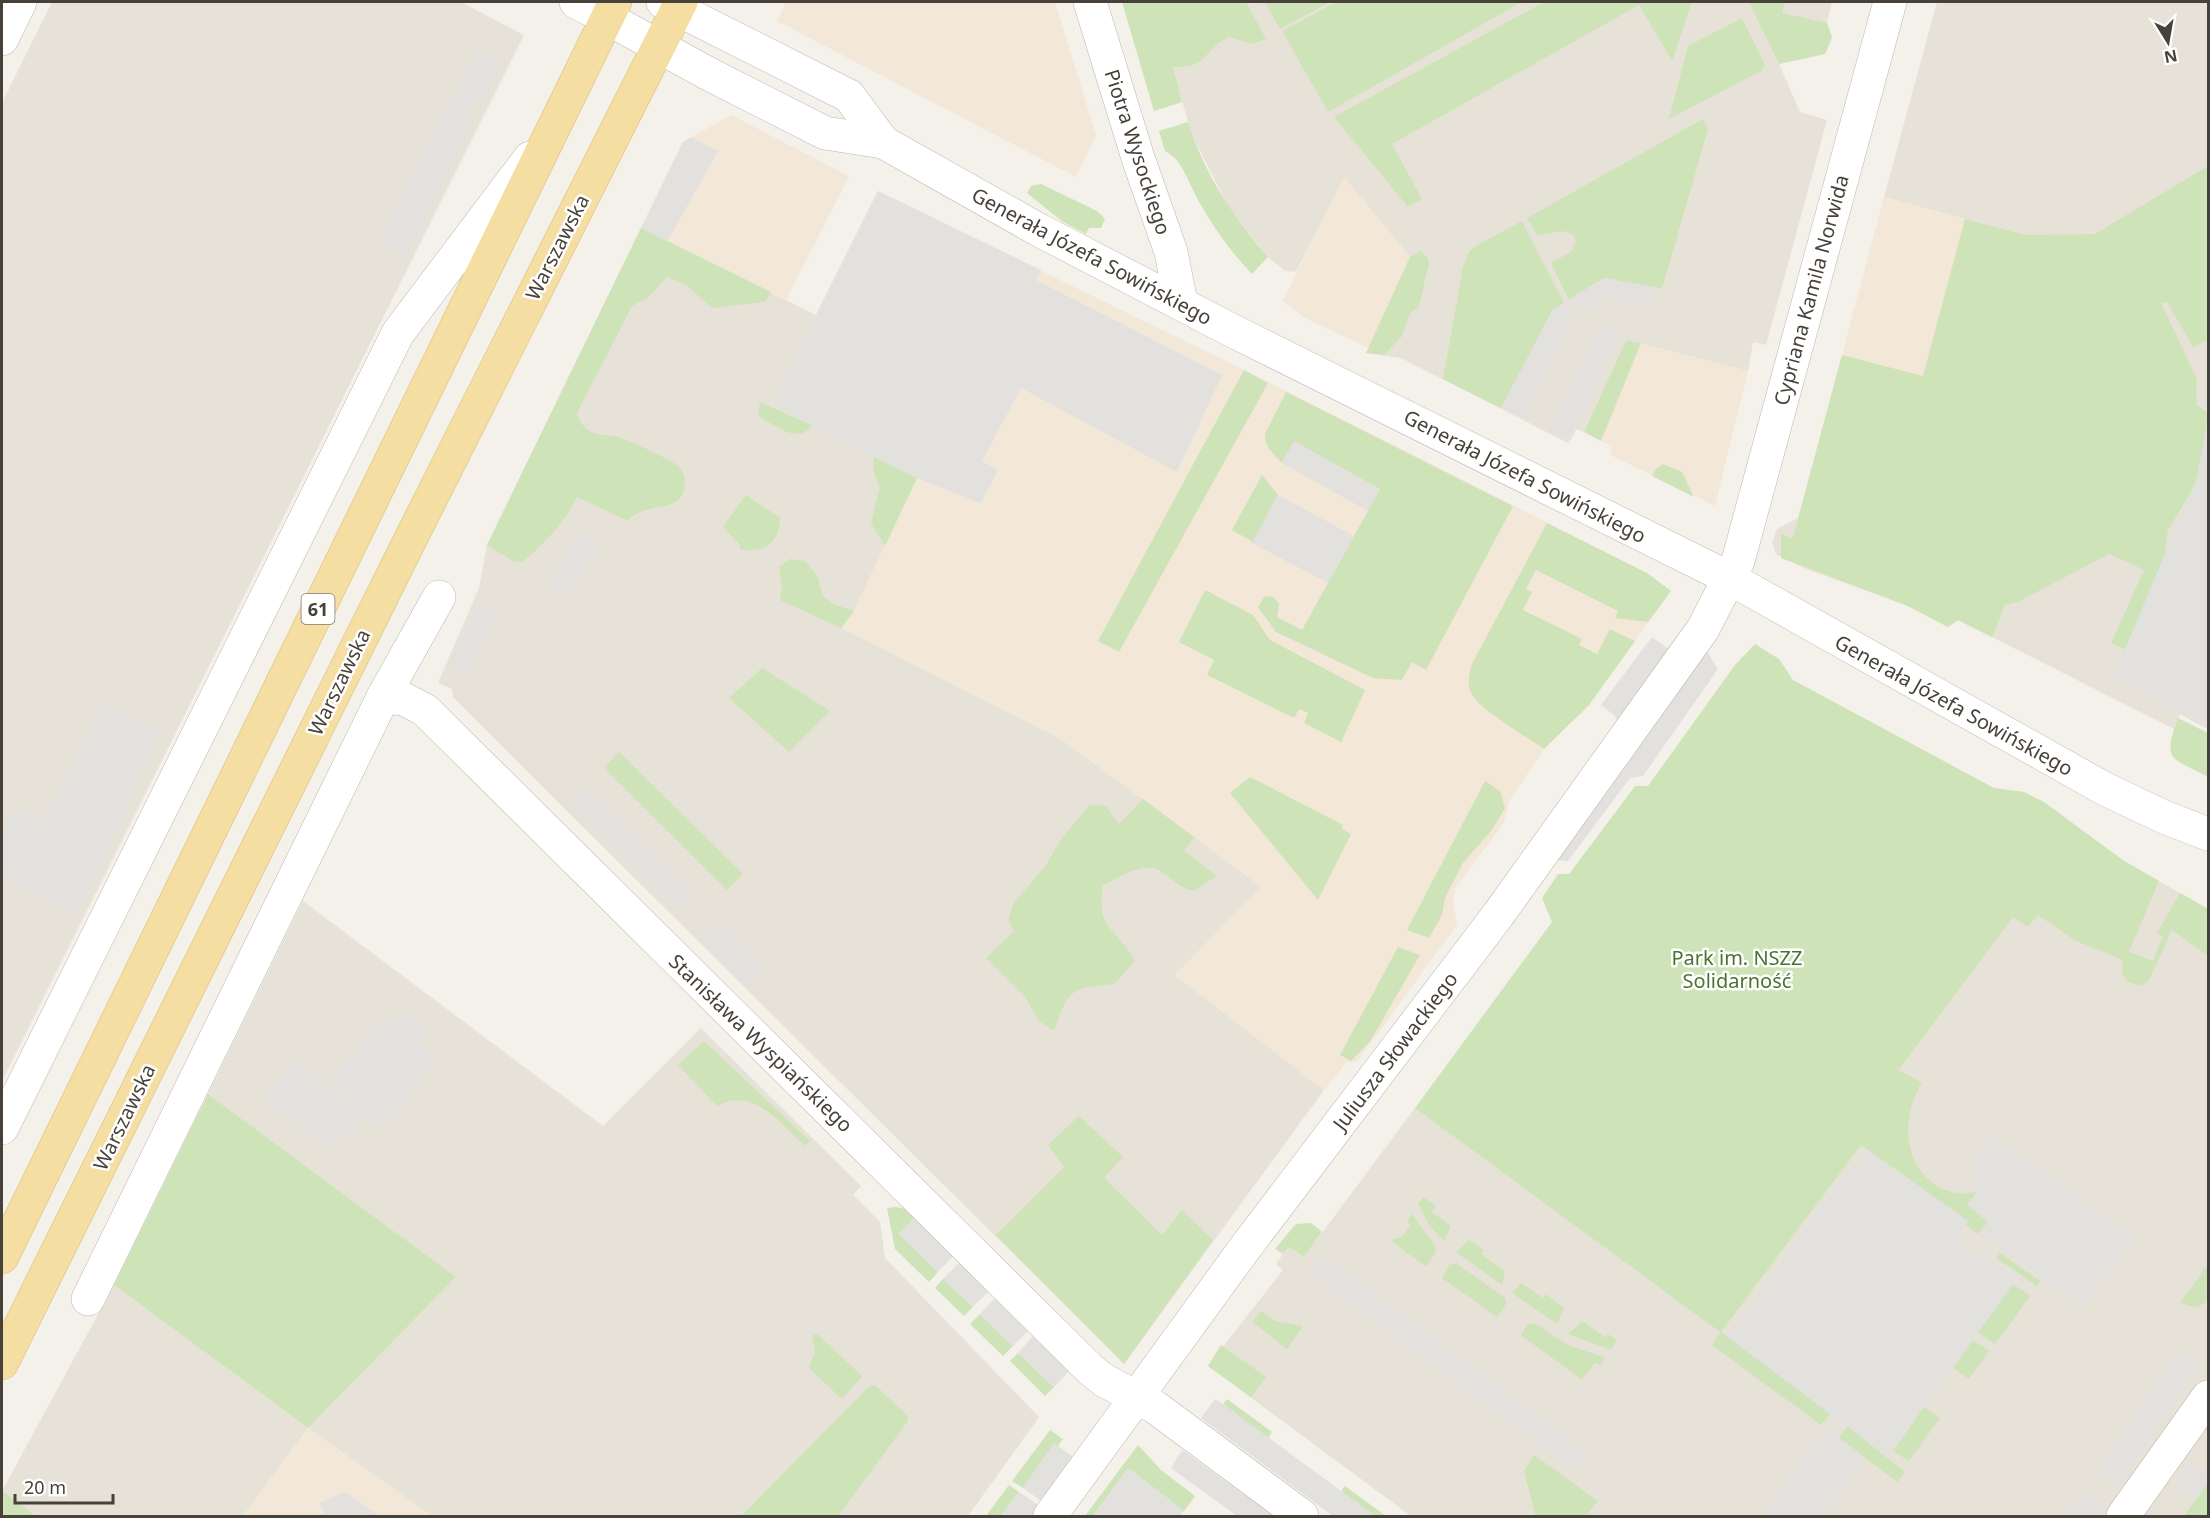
<svg xmlns="http://www.w3.org/2000/svg" width="2210" height="1518" font-family="'Noto Sans',sans-serif">
  <style>
    .residential { fill: #e7e2d8 }
    .commercial { fill: #f3e8d7 }
    .green { fill: #cee3b7 }
    .parking { fill: #e2e1de }
    .lines { fill: none; stroke-linecap: round; stroke-linejoin: round }
    .minor-casing { stroke: #beb8ad; stroke-width: 34 }
    .tertiary-casing { stroke: #beb8ad; stroke-width: 34 }
    .primary-casing { stroke: #d9bc73; stroke-width: 34 }
    .minor { stroke: #fff; stroke-width: 33 }
    .tertiary { stroke: #fff; stroke-width: 33 }
    .primary { stroke: #f5dea2; stroke-width: 33 }
    .labels { text-anchor: middle; dominant-baseline: central; stroke-width: 5; stroke-linejoin: round; paint-order: stroke }
    .shield { fill: #fff; stroke: #7e7a74; stroke-width: 1.5 }
    .shield-label { font-size: 18px; font-weight: bold; fill: #474139 }
    .street-label { font-size: 20px; fill: #474139; stroke: #fff }
    .park-label { font-size: 20px; fill: #497331; stroke: #fff }
  </style>
  <rect width="100%" height="100%" fill="#f3f1ea"/>
  <!-- residential -->
  <g class="residential">
    <path d="M52,2H461L524,35L2,1081V103Z"/>
    <path d="M1153,2H1832L1827,23L1832,37L1825,54L1779,64L1800,112L1827,120L1766,345L1753,342L1748,371L1626,340L1584,432L1576,429L1568,443L1401,358L1366,353L1410,257L1344,178L1296,272L1285,271L1268,257L1230,210L1192,135Z"/>
    <path d="M1937,2H2208V729L2180,714L2174,729L1958,620L1948,627L1908,606L1804,568L1776,554L1772,542L1777,529L1798,518L1842,355L1922,377L1965,219L1884,197Z"/>
    <path d="M641,228L816,315L771,405L917,478L854,611L842,628L1061,739L1262,887L1175,975L1324,1090L1124,1364L558,802L453,697L452,689L438,683L479,588L487,545Z"/>
    <path d="M2087,834L2124,861L2208,909V1516H1411L1208,1366L1283,1270L1276,1264L1283,1254L1289,1247L1304,1257L1415,1108L1488,1161L1910,1077L1899,1070L2013,916L2021,922Z"/>
    <path d="M303,901L603,1126L701,1028L861,1186L853,1195L880,1222L885,1258L1039,1417L968,1516H432L308,1428L243,1516H36L2,1491L114,1285L308,1428L456,1277L208,1094Z"/>
  </g>
  <!-- commercial -->
  <g class="commercial">
    <path d="M786,2H1055L1096,135L1076,177L777,21Z"/>
    <path d="M731,115L849,176L786,301L641,228L683,142Z"/>
    <path d="M1344,177L1410,257L1368,348L1305,318L1283,301Z"/>
    <path d="M878,191L1244,370L1647,573L1671,591L1589,705L1544,749L1508,803L1505,821L1455,889L1453,902L1457,925L1357,1062H1347L1324,1090L1175,975L1262,887L1061,739L841,628L854,610L917,478L771,405Z"/>
    <path d="M1884,197L1965,219L1923,377L1842,355Z"/>
    <path d="M1626,340L1748,371L1715,506L1610,455L1612,446L1584,432Z"/>
    <path d="M308,1428L432,1516H243Z"/>
  </g>
  <!-- green -->
  <g class="green">
    <path d="M1122,2H1246L1266,39L1252,44L1229,37C1202,50 1208,69 1173,67L1182,102L1154,111Z"/>
    <path d="M1265,2H1330L1280,29Z"/>
    <path d="M1336,2H1522L1328,112L1282,31Z"/>
    <path d="M1544,2H1692L1672,61L1639,5L1392,144L1422,199L1408,207L1334,117Z"/>
    <path d="M1749,2H1785L1782,13L1827,23L1832,37L1825,54L1779,64Z"/>
    <path d="M1742,18L1765,65L1761,71L1669,119L1688,46Z"/>
    <path d="M1703,119L1708,129L1662,289L1604,278L1569,300L1551,263L1572,251L1576,241L1573,235L1562,231L1537,235L1527,218Z"/>
    <path d="M1188,122C1204,173 1233,217 1268,257L1252,274C1232,253 1215,230 1201,205C1190,188 1184,160 1165,151L1159,131Z"/>
    <path d="M2208,166V340L2193,347L2167,302L2161,303L2197,379L2196,404L2208,413V488L2204,493L2190,494L2168,530L2160,587L2130,652L2111,643L2144,570L2109,554L2018,602L2005,605L1992,637L1958,620L1948,627L1908,606L1781,558V534L1793,538L1842,355L1923,376L1965,219L2025,235L2095,234Z"/>
    <path d="M1041,184L1097,211L1105,219L1101,228H1089L1086,234L1063,222L1027,193L1031,186Z"/>
    <path d="M1522,221L1564,303L1553,309L1501,408L1443,379L1463,267L1469,252L1476,246Z"/>
    <path d="M641,228L771,292L765,302L712,308L685,284L667,277L649,297L632,306L577,413C579,421 583,427 590,431C598,437 612,434 621,438C630,441 674,461 679,467C686,474 687,490 681,497C669,512 643,503 628,521L577,497C565,523 544,543 523,562L513,561L487,545Z"/>
    <path d="M1421,251L1428,258L1429,263L1419,306L1410,313L1402,336L1384,355L1366,353L1410,257Z"/>
    <path d="M1626,340L1641,343L1601,441L1584,432Z"/>
    <path d="M1244,370L1268,383L1119,652L1098,641Z"/>
    <path d="M1286,392L1513,506L1426,670L1412,662L1402,680L1373,678L1276,632L1258,607L1265,596L1274,597L1279,604L1277,617L1302,630L1380,489L1294,442L1282,463C1273,454 1265,447 1265,434Z"/>
    <path d="M760,402L812,425C799,446 773,424 758,416Z"/>
    <path d="M874,457L917,478L885,546L871,523L880,488L873,470Z"/>
    <path d="M1663,464L1682,472L1694,497L1652,476L1656,469Z"/>
    <path d="M1262,475L1278,495L1253,542L1232,530Z"/>
    <path d="M746,495L780,518C779,543 764,554 740,549V545L723,527Z"/>
    <path d="M1547,523L1647,573L1671,591L1648,622L1615,618L1618,611L1536,570L1526,589L1532,592L1523,610L1582,639L1579,645L1597,654L1610,629L1635,641L1589,705L1544,749C1527,737 1482,711 1473,696C1466,686 1469,674 1472,664Z"/>
    <path d="M790,559L805,561L817,575L823,596L835,605L854,611L841,628L780,600L782,587L779,567Z"/>
    <path d="M1205,590L1253,615L1270,640L1365,690L1341,742L1304,723L1308,713L1299,709L1294,718L1207,675L1214,660L1179,642Z"/>
    <path d="M1755,644L1779,659L1793,680L1994,788L2024,792L2044,802L2124,861L2159,881L2129,952L2153,961L2163,936L2157,933L2180,893L2208,909V956L2172,930L2149,980L2142,986L2126,981L2122,972L2123,960L2076,941L2038,915L2028,927L2013,917L1899,1070L1922,1083C1901,1116 1902,1165 1939,1187C1949,1193 1964,1195 1976,1192L1988,1222L1978,1234L1966,1225L1968,1221L1861,1145L1721,1332L1830,1414L1821,1425L1712,1345L1720,1332L1415,1108L1552,922L1542,898L1558,874H1569L1635,786H1648L1735,665Z"/>
    <path d="M762,668L830,711L789,752L729,698Z"/>
    <path d="M2178,718L2208,733V777C2171,757 2162,762 2178,718Z"/>
    <path d="M619,752L743,874L727,890L604,768Z"/>
    <path d="M1250,777L1343,825L1342,829L1351,834L1318,900L1230,793Z"/>
    <path d="M1485,781L1500,791L1505,808L1491,831L1463,863L1445,898L1442,915L1429,938L1407,930Z"/>
    <path d="M1143,799L1194,837L1184,851L1217,876L1193,891C1176,886 1174,879 1161,871C1145,860 1119,878 1103,885C1096,933 1115,925 1135,961L1114,984C1069,988 1069,989 1054,1031L1039,1021L1025,997L986,958L1014,931L1008,920L1013,904L1046,865L1061,839L1090,805L1106,806L1119,824Z"/>
    <path d="M1398,947L1420,955L1371,1040L1351,1061L1340,1055Z"/>
    <path d="M704,1041L810,1141L805,1146C780,1123 753,1086 717,1106L678,1065Z"/>
    <path d="M208,1094L456,1277L308,1428L114,1285Z"/>
    <path d="M1079,1116L1123,1157L1104,1178L1162,1235L1182,1210L1213,1240L1124,1364L996,1235L1064,1167L1048,1145Z"/>
    <path d="M1423,1197L1436,1206L1432,1212L1451,1226L1444,1241L1429,1225L1418,1204Z"/>
    <path d="M896,1207L909,1210L916,1217L899,1234L938,1272L929,1282L895,1249L887,1208Z"/>
    <path d="M1412,1214L1435,1246L1436,1252L1426,1267L1390,1240L1403,1236L1410,1226L1407,1222Z"/>
    <path d="M1311,1223L1322,1232L1304,1257L1289,1247L1283,1254L1275,1249L1296,1224Z"/>
    <path d="M1469,1240L1484,1250L1481,1254L1505,1271L1502,1285L1456,1252Z"/>
    <path d="M2000,1253L2040,1281L2037,1286L1996,1258Z"/>
    <path d="M1456,1263L1505,1298L1506,1304L1497,1317L1442,1278L1449,1265Z"/>
    <path d="M2208,1264V1300C2199,1309 2192,1308 2181,1302Z"/>
    <path d="M943,1279L973,1307L964,1316L935,1288Z"/>
    <path d="M1521,1283L1543,1298L1546,1294L1564,1308L1557,1324L1512,1293Z"/>
    <path d="M2013,1284L2030,1296L1995,1344L1978,1332Z"/>
    <path d="M1261,1311L1276,1321L1303,1326L1287,1349L1252,1322Z"/>
    <path d="M980,1314L1013,1346L1003,1356L970,1324Z"/>
    <path d="M1582,1321L1606,1338L1608,1334L1617,1341L1611,1350L1568,1334Z"/>
    <path d="M1534,1323L1568,1345L1606,1358L1600,1365L1595,1363L1582,1380L1521,1335L1527,1325Z"/>
    <path d="M817,1334L862,1376L842,1399L809,1368L815,1351L812,1336Z"/>
    <path d="M1973,1340L1989,1351L1969,1379L1953,1368Z"/>
    <path d="M1221,1345L1266,1377L1251,1397L1208,1366Z"/>
    <path d="M1018,1353L1054,1387L1045,1396L1010,1361Z"/>
    <path d="M875,1385L908,1416V1421L838,1516H741L870,1386Z"/>
    <path d="M1227,1399L1272,1432L1268,1438L1223,1404Z"/>
    <path d="M1924,1407L1940,1418L1909,1461L1893,1451Z"/>
    <path d="M1847,1426L1905,1472L1897,1482L1839,1438Z"/>
    <path d="M1050,1430L1063,1439L1058,1446L1054,1444L1023,1488L1012,1481Z"/>
    <path d="M1138,1445L1161,1470L1195,1496L1184,1511L1128,1468L1093,1516H1085Z"/>
    <path d="M1534,1455L1598,1501L1586,1516H1538L1535,1514L1524,1471Z"/>
    <path d="M2208,1482V1516H2184Z"/>
    <path d="M1009,1485L1019,1492L1001,1516H986Z"/>
    <path d="M1345,1486L1386,1516H1375L1341,1491Z"/>
    <path d="M2,1491L36,1516H2Z"/>
  </g>
  <!-- parking -->
  <g class="parking">
    <path d="M477,52L500,57L502,65L483,104L474,100L465,120L472,124L407,258L376,242Z"/>
    <path d="M691,137L718,151L667,242L641,228L683,142Z"/>
    <path d="M878,191L1041,270L1036,280L1222,375L1177,472L1021,388L982,461L998,470L981,503L917,478L771,405Z"/>
    <path d="M1604,278L1657,287L1651,308L1605,299L1583,314L1571,298Z"/>
    <path d="M1562,304L1572,320L1526,419L1501,408L1554,309Z"/>
    <path d="M1602,323L1620,332L1571,440L1550,430Z"/>
    <path d="M2208,418V729L2113,678L2197,477Z"/>
    <path d="M1294,441L1380,489L1368,511L1282,463Z"/>
    <path d="M1278,495L1354,536L1328,583L1252,543Z"/>
    <path d="M583,533L601,546L565,596L546,583Z"/>
    <path d="M479,603L498,612L468,674L449,665Z"/>
    <path d="M1652,637L1667,648L1672,647L1618,723L1615,716L1601,705Z"/>
    <path d="M1706,650L1718,669L1643,776L1630,778L1568,861L1555,860Z"/>
    <path d="M104,703L161,731L76,917L2,876V828L13,806L43,822Z"/>
    <path d="M585,784L698,898H695L679,912L567,802Z"/>
    <path d="M722,922L766,968L746,988L700,942Z"/>
    <path d="M407,1013L428,1028L418,1043L437,1060L384,1130L365,1117L351,1134L347,1131L332,1150L264,1099L297,1059L309,1072L343,1097H348L330,1081L386,1014L399,1022Z"/>
    <path d="M1992,1134L2135,1238L2084,1307L1978,1234L1988,1222L1967,1205L1976,1192L1977,1155Z"/>
    <path d="M1868,1150L1968,1221L1956,1239L2018,1277L1888,1457L1728,1337L1849,1168L1856,1167Z"/>
    <path d="M916,1217L955,1254L938,1272L899,1234Z"/>
    <path d="M1322,1254L1589,1454L1576,1472L1307,1273Z"/>
    <path d="M961,1261L990,1290L973,1307L943,1279Z"/>
    <path d="M996,1297L1029,1330L1013,1346L980,1314Z"/>
    <path d="M1035,1334L1071,1369L1054,1387L1018,1353Z"/>
    <path d="M2179,1350L2201,1365L2118,1487L2096,1472Z"/>
    <path d="M1215,1399L1223,1404L1375,1516H1333L1201,1418Z"/>
    <path d="M1826,1428L1866,1458L1823,1516H1761Z"/>
    <path d="M1054,1443L1076,1459L1043,1502L1023,1488Z"/>
    <path d="M1182,1450L1274,1516H1237L1171,1468Z"/>
    <path d="M2191,1462L2208,1475V1482L2196,1500L2175,1485Z"/>
    <path d="M1128,1468L1184,1511L1180,1516H1093Z"/>
    <path d="M2082,1491L2105,1507L2098,1516H2064Z"/>
    <path d="M345,1492L379,1516H317L324,1513L319,1503Z"/>
    <path d="M1019,1492L1040,1506L1032,1516H1001Z"/>
  </g>
  <g class="lines">
    <defs>
      <g id="minor">
        <path d="M576,2L607,18"/>
        <path d="M1090,2L1138,158L1171,252L1181,303"/>
        <path d="M2,39L20,2"/>
        <path d="M383,697L404,699L425,710L1091,1370L1105,1381L1155,1407L1302,1516"/>
        <path d="M2,1128L398,333L530,158"/>
        <path d="M88,1299L383,697L439,597"/>
        <path d="M1050,1516L1245,1248L1498,915L1703,629L1738,561L1890,2"/>
      </g>
      <g id="tertiary">
        <path d="M663,2L849,96L883,142"/>
        <path d="M607,18L707,73L825,133L883,142L1039,230L1231,330L1729,578L2105,789L2164,817L2208,834"/>
        <path d="M2123,1516L2208,1397"/>
      </g>
      <g id="primary">
        <path d="M2,1257L615,2"/>
        <path d="M2,1363L409,542L681,2"/>
      </g>
    </defs>
    <!-- minor casing -->
    <use href="#minor" class="minor-casing"/>
    <!-- tertiary casing -->
    <use href="#tertiary" class="tertiary-casing"/>
    <!-- primary casing -->
    <use href="#primary" class="primary-casing"/>
    <!-- minor -->
    <use href="#minor" class="minor"/>
    <!-- tertiary -->
    <use href="#tertiary" class="tertiary"/>
    <!-- primary -->
    <use href="#primary" class="primary"/>
  </g>
  <g class="labels">
    <!-- shield labels -->
    <rect class="shield" x="301.5" y="594" width="33" height="30" rx="4.5"/>
    <g class="shield-label">
      <text x="318" y="609">61</text>
    </g>
    <!-- street labels -->
    <g class="street-label">
      <text transform="translate(1138 152) rotate(72)">Piotra Wysockiego</text>
      <text transform="translate(557 247) rotate(-63)">Warszawska</text>
      <text transform="translate(1092 256) rotate(28)">Generała Józefa Sowińskiego</text>
      <text transform="translate(1811 290) rotate(-75)">Cypriana Kamila Norwida</text>
      <text transform="translate(1525 476) rotate(27)">Generała Józefa Sowińskiego</text>
      <text transform="translate(339 682) rotate(-64)">Warszawska</text>
      <text transform="translate(1954 705) rotate(29)">Generała Józefa Sowińskiego</text>
      <text transform="translate(761 1043) rotate(44)">Stanisława Wyspiańskiego</text>
      <text transform="translate(1395 1051) rotate(-53)">Juliusza Słowackiego</text>
      <text transform="translate(124 1117) rotate(-64)">Warszawska</text>
    </g>
    <!-- park labels -->
    <g class="park-label">
      <text x="1737" y="957">Park im. NSZZ<tspan x="1737" dy="23">Solidarność</tspan></text>
    </g>
  </g>
  <!-- border -->
  <rect width="2210" height="1518" fill="none" stroke="#474139" stroke-width="6"/>
  <!-- north arrow -->
  <g transform="translate(2168 42) rotate(169)" stroke="#ffffff" stroke-width="4.5" paint-order="stroke">
  <path d="M0-4.5L10 22L0 15L-10 22Z" fill="#474139"/>
  <text y="-9" font-size="16" font-weight="bold" text-anchor="middle" fill="#474139">N</text>
  </g>
  <!-- scale -->
  <path d="M15 1494v9h98v-9" fill="none" stroke="#474139" stroke-width="3"/>
  <text x="24" y="1494" font-size="18" fill="#474139" stroke="#ffffff" stroke-width="4.5" paint-order="stroke">20 m</text>
</svg>
